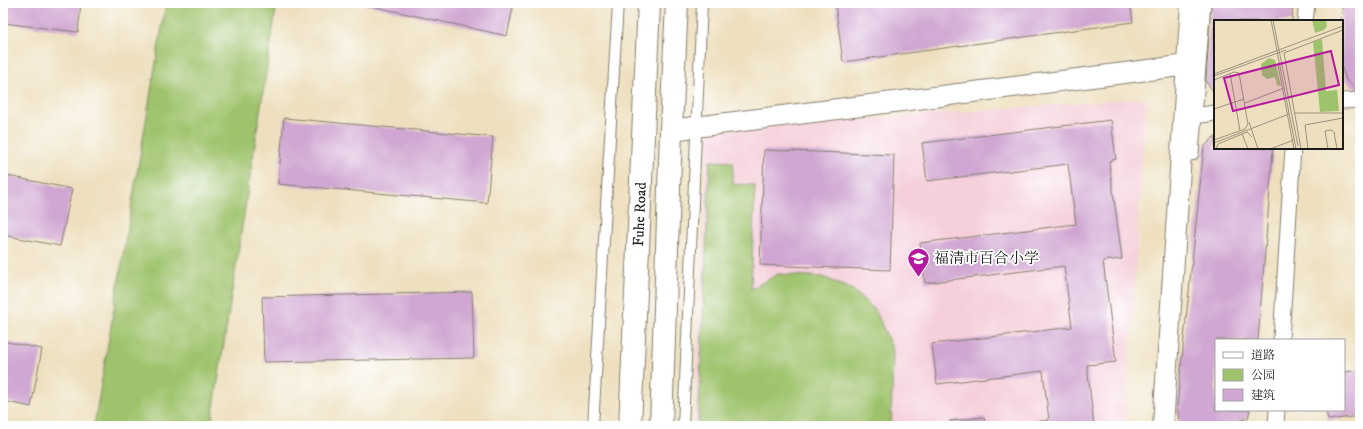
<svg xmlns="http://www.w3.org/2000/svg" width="1363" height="429" font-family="'IM FELL DW Pica','Noto Serif SC',serif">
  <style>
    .built { fill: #f5cfda }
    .green { fill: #9fc36c; stroke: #5e7044 }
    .building { fill: #d0a7d2 }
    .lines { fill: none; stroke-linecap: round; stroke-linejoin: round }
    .service-casing { stroke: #857e6e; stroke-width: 12 }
    .pedestrian-casing { stroke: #857e6e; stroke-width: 17 }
    .minor-casing { stroke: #857e6e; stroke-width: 22 }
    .tertiary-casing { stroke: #857e6e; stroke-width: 24 }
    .service { stroke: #fff; stroke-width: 10 }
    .pedestrian { stroke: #fff; stroke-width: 15 }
    .minor { stroke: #fff; stroke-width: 20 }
    .tertiary { stroke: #fff; stroke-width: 22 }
    .labels { text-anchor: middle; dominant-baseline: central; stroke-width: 3.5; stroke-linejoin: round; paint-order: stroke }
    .street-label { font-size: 15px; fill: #1c1c1c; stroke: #fff }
    .poi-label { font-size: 15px; fill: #1c1c1c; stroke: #fff; text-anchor: start }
    .inset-road { fill: none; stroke: #9a927e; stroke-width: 1 }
    .view { fill: #b5179e; fill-opacity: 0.15; stroke: #b5179e; stroke-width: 2 }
    .inset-edge { fill: none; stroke: #1c1c1c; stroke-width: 2 }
  </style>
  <rect width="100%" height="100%" fill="#fff"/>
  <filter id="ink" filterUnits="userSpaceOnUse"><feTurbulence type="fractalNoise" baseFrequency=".025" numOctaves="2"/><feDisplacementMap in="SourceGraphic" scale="8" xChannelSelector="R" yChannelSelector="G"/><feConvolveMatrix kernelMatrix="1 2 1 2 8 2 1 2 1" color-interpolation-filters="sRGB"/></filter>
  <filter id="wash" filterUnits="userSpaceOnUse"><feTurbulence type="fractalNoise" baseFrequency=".012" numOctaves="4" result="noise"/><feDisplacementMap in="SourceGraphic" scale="16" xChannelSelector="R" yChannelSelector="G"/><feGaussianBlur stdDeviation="0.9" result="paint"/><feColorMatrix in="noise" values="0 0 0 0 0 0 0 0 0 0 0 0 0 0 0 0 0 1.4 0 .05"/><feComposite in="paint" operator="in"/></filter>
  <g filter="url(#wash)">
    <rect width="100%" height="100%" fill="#eee0bf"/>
    <!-- built -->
    <path class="built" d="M1146,98L1126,426H694L708,131Z"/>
    <!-- green -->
    <g class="green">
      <path d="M166,3H277L211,426H94Z"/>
      <path d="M710,161L733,162L732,184L755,185L751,289L778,274L823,277L853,290L876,311L893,351L891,426H698Z"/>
    </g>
    <g id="blocks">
      <!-- building -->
      <g class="building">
        <path d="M3,3H81L78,32L3,23Z"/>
        <path d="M358,3H514L507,36Z"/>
        <path d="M835,3H1130L1133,22L843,62Z"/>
        <path d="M1211,3H1293L1292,21H1215V93L1206,82Z"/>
        <path d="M1343,3H1360V93L1346,80L1342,68L1341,21Z"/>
        <path d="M284,118L493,137L487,203L278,184Z"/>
        <path d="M1111,120L1116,159L1109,161L1122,259L1103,261L1116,362L1087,365L1094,426H1006L1049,420L1043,371L937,384L932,344L1072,327L1064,266L925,283L920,243L1076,224L1068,164L927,181L922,143Z"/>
        <path d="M1215,136V148H1272L1273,150L1258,340H1216V410H1250L1248,418L1230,424L1217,426H1180L1177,406L1204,147Z"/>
        <path d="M764,150L894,155L890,270L760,265Z"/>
        <path d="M3,175L72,189L60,246L3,235Z"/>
        <path d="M472,292L474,358L264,362L262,297Z"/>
        <path d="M3,341L42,349L31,407L3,401Z"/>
        <path d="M1360,370V416L1328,420L1326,410H1344V372Z"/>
        <path d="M984,417L986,426H951L950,421Z"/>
      </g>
    </g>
  </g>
  <g filter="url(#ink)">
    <use href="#blocks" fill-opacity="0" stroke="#857e6e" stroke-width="1"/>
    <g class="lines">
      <defs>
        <g id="service">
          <path d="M593,426L618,3"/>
          <path d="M683,426L702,3"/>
        </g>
        <g id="pedestrian">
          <path d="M1305,21L1307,3"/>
          <path d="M1342,101L1360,100"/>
          <path d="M1194,116L1215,113"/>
          <path d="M1191,153L1203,3"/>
          <path d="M1281,340L1293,148"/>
          <path d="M1276,426L1277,410"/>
        </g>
        <g id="minor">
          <path d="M671,130L1188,65"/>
          <path d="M1163,426L1191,3"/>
        </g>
        <g id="tertiary">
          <path id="s1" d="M630,426L649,3"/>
          <path d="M661,426L671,130L677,3"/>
        </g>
      </defs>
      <!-- service casing -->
      <use href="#service" class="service-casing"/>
      <!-- pedestrian casing -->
      <use href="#pedestrian" class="pedestrian-casing"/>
      <!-- minor casing -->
      <use href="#minor" class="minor-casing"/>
      <!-- tertiary casing -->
      <use href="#tertiary" class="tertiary-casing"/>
      <!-- service -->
      <use href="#service" class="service"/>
      <!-- pedestrian -->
      <use href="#pedestrian" class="pedestrian"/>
      <!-- minor -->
      <use href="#minor" class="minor"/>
      <!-- tertiary -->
      <use href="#tertiary" class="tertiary"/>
    </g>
  </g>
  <!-- icons -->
  <defs>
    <symbol id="school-pin" viewBox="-11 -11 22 30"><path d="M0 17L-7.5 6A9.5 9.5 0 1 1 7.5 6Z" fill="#b5179e" stroke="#fff"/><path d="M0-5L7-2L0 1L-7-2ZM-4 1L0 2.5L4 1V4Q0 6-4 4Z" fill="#fff"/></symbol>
  </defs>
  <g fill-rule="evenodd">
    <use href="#school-pin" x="906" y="246" width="25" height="34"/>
  </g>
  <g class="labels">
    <!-- street labels -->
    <g class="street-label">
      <text stroke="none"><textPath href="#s1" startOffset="212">Fuhe Road</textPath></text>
    </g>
    <!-- poi labels -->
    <g class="poi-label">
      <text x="934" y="258">福清市百合小学</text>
    </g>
  </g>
  <!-- overview -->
  <g transform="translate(1214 20)">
    <rect width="129" height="129" fill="#eee0bf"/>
    <path d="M98,0H112L113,6L110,10L101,13ZM108,19L112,71L123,70L125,91L106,92L99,22ZM55,38L61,40L67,66L63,65L61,57L53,59L48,55L47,44Z" fill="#9fc36c"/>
    <path class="inset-road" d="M57,0L82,129M59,0L84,126M64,45L80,129M16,53L26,111M0,54L129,6M0,56L72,30M0,60L20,52L25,53L34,104L31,109L0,120M31,83L70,68M0,89L30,79M80,93H129M35,102L44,129M28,114L34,129M0,123L75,94M2,129L4,124L33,112L38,117M56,129L80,120M87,129L70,33L129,10M94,129L91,105L129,98M114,129L111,111L117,110L120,112L123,129"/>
    <path class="view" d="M117,31L125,65L19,91L10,58Z"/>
    <rect width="129" height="129" class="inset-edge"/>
  </g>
  <!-- margin -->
  <rect width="1363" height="429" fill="none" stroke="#fff" stroke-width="16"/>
  <!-- legend -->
  <rect x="1215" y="339" width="130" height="72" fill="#ffffff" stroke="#a4a4a4"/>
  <rect x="1223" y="352" width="20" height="6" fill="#ffffff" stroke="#a4a4a4"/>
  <text x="1251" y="359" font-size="12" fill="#1c1c1c">道路</text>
  <rect x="1223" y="369" width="20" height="12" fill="#9fc36c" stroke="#a4a4a4"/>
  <text x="1251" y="379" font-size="12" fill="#1c1c1c">公园</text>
  <rect x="1223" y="389" width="20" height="12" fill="#d0a7d2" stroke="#a4a4a4"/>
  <text x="1251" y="399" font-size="12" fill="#1c1c1c">建筑</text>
</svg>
